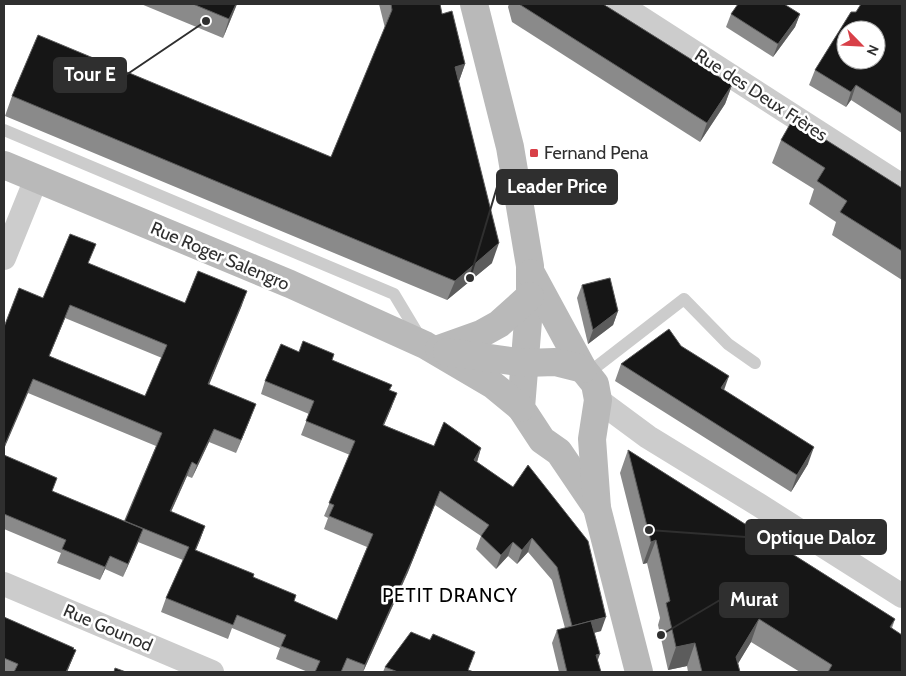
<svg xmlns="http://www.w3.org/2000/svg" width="906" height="676" font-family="Cabin,sans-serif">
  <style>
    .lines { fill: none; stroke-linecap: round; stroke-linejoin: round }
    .lane { stroke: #ccc; stroke-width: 12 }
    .street { stroke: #ccc; stroke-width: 24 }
    .secondary { stroke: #b9b9b9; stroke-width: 28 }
    .wall { fill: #8a8a8a; fill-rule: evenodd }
    .shaded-wall { fill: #5c5c5c }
    .building { fill: #161616; stroke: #5c5c5c; fill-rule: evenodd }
    .poi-dot { fill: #d84048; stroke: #fff; stroke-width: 2 }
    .labels { text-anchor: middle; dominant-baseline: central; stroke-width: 5; stroke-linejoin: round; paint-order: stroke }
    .street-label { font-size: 18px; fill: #2f2f2f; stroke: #fff }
    .poi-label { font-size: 18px; fill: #2f2f2f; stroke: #fff; text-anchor: start }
    .neighbourhood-label { font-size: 19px; letter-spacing: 1px; fill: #000; stroke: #fff }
    .leader { fill: none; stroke: #2f2f2f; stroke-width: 2 }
    .callout-dot { fill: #2f2f2f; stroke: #fff; stroke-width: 2 }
    .callout { fill: #2f2f2f; stroke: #2f2f2f; stroke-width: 2 }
    .callout-label { font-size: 19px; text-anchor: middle; font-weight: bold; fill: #fff }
  </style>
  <rect width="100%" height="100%" fill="#fff"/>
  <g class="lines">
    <!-- lane -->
    <g class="lane">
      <path d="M4,130L394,294L421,339"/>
      <path d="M587,374L684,299L728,344L755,363"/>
    </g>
    <!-- street -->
    <g class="street">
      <path d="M619,4L902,186"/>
      <path d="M4,258L36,179"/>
      <path d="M598,400L648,437L759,505L902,596"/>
      <path d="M4,584L212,672"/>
    </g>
    <!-- secondary -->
    <g class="secondary">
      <path d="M474,4L510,147L530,266V296L521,408L542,440L559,452L597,508"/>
      <path d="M4,165L290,284L425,345L493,385L521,408"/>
      <path d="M531,273L583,369L595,384L598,400L592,439L597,508L639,672"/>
      <path d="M439,349L481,334L499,324L530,296"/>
      <path d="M447,352L525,363L555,362L583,369"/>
    </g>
  </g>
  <!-- wall -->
  <g class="wall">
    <path d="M141,4H237L223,38Z"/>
    <path d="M379,4H440L442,14L465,64L459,81L492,263L447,300L5,116L12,96L331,157L385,28Z"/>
    <path d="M509,4H603L732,85L725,104L700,142L512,22L508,7Z"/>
    <path d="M902,4V135V133L851,100L846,107L809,85L815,70L856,12Z"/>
    <path d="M731,14H800L795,27L773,57L726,27Z"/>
    <path d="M781,140L902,188V280L832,235L836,222L809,204L814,189L772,163Z"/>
    <path d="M88,264L185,303L242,305L209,384L251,417L236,453L209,442L192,478L187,476L171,512L205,526L196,550L253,577L294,601L337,620L367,547L324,529L328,518L324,516L350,455L301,435L309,414L261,394L265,381L299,352L332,360L392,385L390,390L392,406L384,425L434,446L481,448L477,462L513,487L601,631L594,633L597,661L601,672H559L552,643L557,630L565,628L552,580L528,552L517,564L508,556L496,569L476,549L481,536L435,505L408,572L363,672H308L276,659L280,648L232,628L228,639L161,612L166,598L183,560L138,542L123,577L105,569L100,580L57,563L61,553L4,529V455L52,491L124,521L156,446L28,393L43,298ZM65,318L162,358L145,396L49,356Z"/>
    <path d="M582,285L618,311L613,325L588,344L577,298Z"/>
    <path d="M681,346L724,390L808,464L791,492L615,381L621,364Z"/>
    <path d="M628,450L895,619L892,628L902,672H800L751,642L738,663L740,672H688L687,666L668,670L658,625L660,618L647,563L643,564L620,473Z"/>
    <path d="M4,617L76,650L67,672H4Z"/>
    <path d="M385,667L468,670L474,672H383Z"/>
  </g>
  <!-- shaded-wall -->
  <g class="shaded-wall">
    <path d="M236,4H237L223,38L229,19Z"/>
    <path d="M800,14L795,27L773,57L778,44Z"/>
    <path d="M465,64L458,84L455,67Z"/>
    <path d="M732,85L725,104L700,142L707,123Z"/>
    <path d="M856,85L851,100L846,107L851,92Z"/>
    <path d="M499,243L492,263L447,300L455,281Z"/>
    <path d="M247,291L242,305L204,397L208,384Z"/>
    <path d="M70,305L65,318L44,369L49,356Z"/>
    <path d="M618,311L613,325L588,344L593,330Z"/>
    <path d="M729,376L723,393L721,388Z"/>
    <path d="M33,379L28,393L4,449V447Z"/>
    <path d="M397,393L392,406L378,439L383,425Z"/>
    <path d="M256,404L251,417L236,453L241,440Z"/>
    <path d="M214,429L209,442L192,478L197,465Z"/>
    <path d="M814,447L808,464L791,492L797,475Z"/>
    <path d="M481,448L477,462L474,460Z"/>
    <path d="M192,462L187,476L165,525L170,511Z"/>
    <path d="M440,491L408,572L363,672L365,665Z"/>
    <path d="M205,526L200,540L190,563L195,550Z"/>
    <path d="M143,529L138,543L123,577L128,564Z"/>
    <path d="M532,538L528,552L517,564L522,550Z"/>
    <path d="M656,540L647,563L643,564L651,542Z"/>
    <path d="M513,542L508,556L496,569L501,555Z"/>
    <path d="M110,556L105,569L100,580L105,567Z"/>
    <path d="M606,617L601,631L568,639L572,626Z"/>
    <path d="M759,619L751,642L733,672L736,657Z"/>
    <path d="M695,643L687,666L668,670L676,647Z"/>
    <path d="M76,650L67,672H66Z"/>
    <path d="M600,654L595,668L596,655Z"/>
  </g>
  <!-- building -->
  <g class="building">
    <path d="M193,4H236L229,19Z"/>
    <path d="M391,4H440L442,14L452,11L465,64L455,67L499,243L455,281L12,96L38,35L331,157L392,10Z"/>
    <path d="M519,4H603L732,85L707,123Z"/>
    <path d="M738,4H784L800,14L778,44L731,14Z"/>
    <path d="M861,4H902V114L856,85L851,92L815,70L851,12H856ZM846,30H876V60H846Z"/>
    <path d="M793,119L902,188V251L840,212L847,201L817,181L825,168L781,140Z"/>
    <path d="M70,234L96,244L88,263L185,303L198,271L247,291L208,384L256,404L241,440L214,429L197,465L192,462L170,511L205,526L195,550L254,574L253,577L296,595L294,601L337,620L373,534L329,516L334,505L329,503L355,441L306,421L314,401L265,381L281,344L299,352L303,341L334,354L332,360L392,385L389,390L397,393L383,425L434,446L444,422L481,448L474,460L513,487L528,465L588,541L606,617L572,626L557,567L532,538L522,550L513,542L501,555L481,536L489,525L440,491L413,558L365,665L347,658L341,672H315L320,661L281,646L286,635L237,615L233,625L166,598L189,547L125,521L162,433L33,379L4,447V327L19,288L43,298ZM70,305L167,345L145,396L49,356Z"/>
    <path d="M610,278L618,311L593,330L582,285Z"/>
    <path d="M669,329L681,346L729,376L721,388L814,447L797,475L621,364Z"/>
    <path d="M628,450L895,619L890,627L902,635V672H828L832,665L759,619L736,657L740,672H702L695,643L676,647L666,603L670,601L656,540L651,542Z"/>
    <path d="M4,455L57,478L52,491L143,529L128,564L110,556L105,567L62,549L66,540L4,514Z"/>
    <path d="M4,617L74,648L73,649L76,650L66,672H14L18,664L4,658Z"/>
    <path d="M591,621L600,654L596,655L601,672H567L557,630Z"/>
    <path d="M411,632L430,640L433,634L475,652L468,670L474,672H398L385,667Z"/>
    <path d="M115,668L126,672H114Z"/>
  </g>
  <!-- markers -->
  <rect class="poi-dot" x="529" y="148" width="10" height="10" rx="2.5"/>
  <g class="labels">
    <!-- street labels -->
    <g class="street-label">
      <text transform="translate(761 95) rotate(33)">Rue des Deux Frères</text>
      <text transform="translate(220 256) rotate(23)">Rue Roger Salengro</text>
      <text transform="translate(108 628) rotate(23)">Rue Gounod</text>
    </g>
    <!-- poi labels -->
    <g class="poi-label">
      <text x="544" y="153">Fernand Pena</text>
    </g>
    <!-- neighbourhood labels -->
    <g class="neighbourhood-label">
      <text x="450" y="595">PETIT DRANCY</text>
    </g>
  </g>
  <!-- callouts -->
  <path class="leader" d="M206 21L126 75M470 278L497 187M649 530L746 537M661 635L720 600"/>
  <g class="callout-dot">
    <circle cx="206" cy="21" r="5"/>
    <circle cx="470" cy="278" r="5"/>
    <circle cx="649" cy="530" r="5"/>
    <circle cx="661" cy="635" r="5"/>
  </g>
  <g class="callout">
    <rect x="54" y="58" width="72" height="34" rx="5"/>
    <rect x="497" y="170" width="120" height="34" rx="5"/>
    <rect x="746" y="520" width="140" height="34" rx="5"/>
    <rect x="720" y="583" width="68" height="34" rx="5"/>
  </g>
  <g class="callout-label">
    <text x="90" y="81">Tour E</text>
    <text x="557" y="193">Leader Price</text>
    <text x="816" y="544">Optique Daloz</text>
    <text x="754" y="606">Murat</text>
  </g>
  <!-- border -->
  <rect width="906" height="676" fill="none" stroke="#2f2f2f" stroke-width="10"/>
  <!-- north arrow -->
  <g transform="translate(861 45) rotate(114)"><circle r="24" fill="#ffffff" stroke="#acacac"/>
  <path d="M0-4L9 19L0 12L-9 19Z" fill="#d84048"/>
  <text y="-8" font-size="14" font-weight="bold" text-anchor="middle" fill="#2f2f2f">N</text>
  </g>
</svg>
